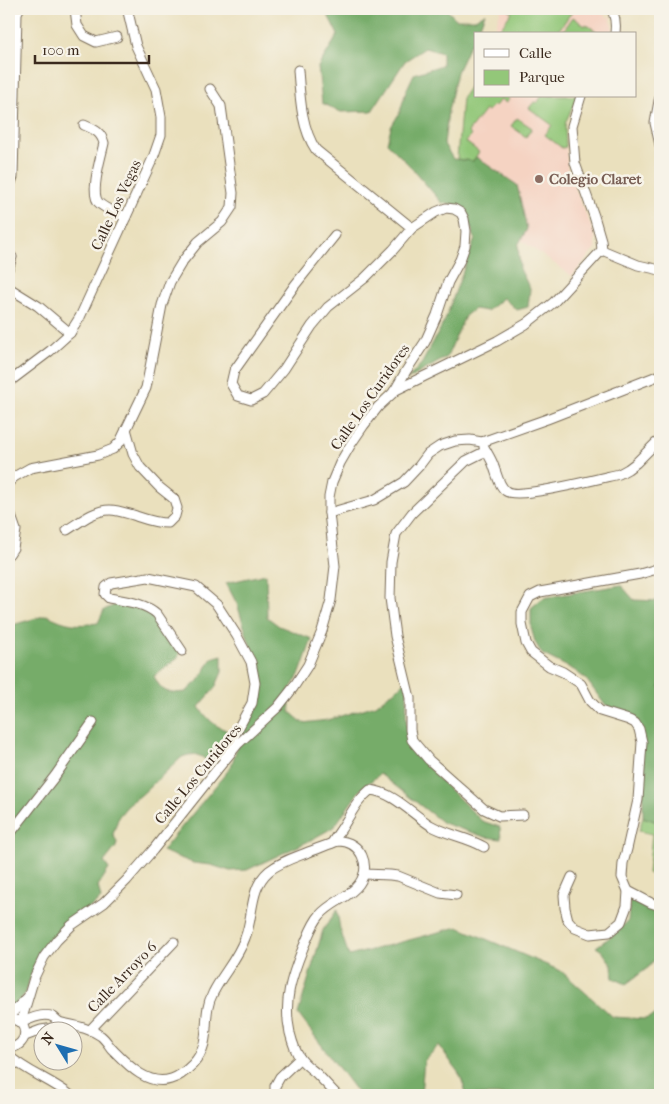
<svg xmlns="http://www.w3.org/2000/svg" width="669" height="1104" font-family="'IM FELL French Canon',serif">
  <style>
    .built { fill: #f5d3c2 }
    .green { fill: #93c779; stroke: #67784c }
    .forest { fill: #76ac69; stroke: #586b44 }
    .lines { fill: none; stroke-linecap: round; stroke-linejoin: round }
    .street-casing { stroke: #786a56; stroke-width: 11 }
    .street { stroke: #fff; stroke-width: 9 }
    .education-dot { fill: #8d6e63; stroke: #f7f3e8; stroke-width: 2 }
    .labels { text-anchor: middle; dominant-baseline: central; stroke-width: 5; stroke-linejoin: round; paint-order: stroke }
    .education-label { font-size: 15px; font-weight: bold; fill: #785e54; stroke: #f7f3e8; text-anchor: start }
    .street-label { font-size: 15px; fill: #3b2a1e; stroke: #f7f3e8 }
  </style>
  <rect width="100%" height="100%" fill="#f7f3e8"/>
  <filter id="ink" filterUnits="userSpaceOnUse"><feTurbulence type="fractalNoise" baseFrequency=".02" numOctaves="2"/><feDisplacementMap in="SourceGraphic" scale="10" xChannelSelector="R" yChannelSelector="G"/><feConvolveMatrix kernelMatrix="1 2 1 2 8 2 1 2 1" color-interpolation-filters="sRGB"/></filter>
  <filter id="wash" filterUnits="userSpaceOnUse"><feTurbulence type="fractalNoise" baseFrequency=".0096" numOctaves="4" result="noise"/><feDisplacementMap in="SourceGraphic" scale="20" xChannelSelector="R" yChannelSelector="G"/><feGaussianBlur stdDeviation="1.12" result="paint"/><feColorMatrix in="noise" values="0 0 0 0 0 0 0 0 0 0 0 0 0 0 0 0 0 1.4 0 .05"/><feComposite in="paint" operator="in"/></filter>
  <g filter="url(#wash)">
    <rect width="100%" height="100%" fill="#eae0bd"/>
    <!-- built -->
    <g class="built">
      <path d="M501,9H590L592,10L597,9L608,18L610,15L614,34H493Z"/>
      <path d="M475,78V96H578L566,121L565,127L568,172L595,235V249L572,276L521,240L527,229L517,185L476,157L457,159L462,98Z"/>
    </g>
    <!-- green -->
    <g class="green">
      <path d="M508,9H574L556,34H496L512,12Z"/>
      <path d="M573,17L585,26L586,24L600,34H561Z"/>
      <path d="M475,78V96H506L509,99L506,103L501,99L495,106L493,105L488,111L485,110L468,132L471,135L466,142L479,152L473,161L457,159L462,98Z"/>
      <path d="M542,96H578L566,121L565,127L566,147L562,148L545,135L552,125L529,108L535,101L537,103Z"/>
      <path d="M517,118L532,128L526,137L511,126Z"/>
      <path d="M643,817L660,823V892L658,897L651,891L657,878L648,873L652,834L639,831Z"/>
    </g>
    <!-- forest -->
    <g class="forest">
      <path d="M329,9H446L456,19H475L485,13L477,34H475V38L468,48L457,72L448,111L444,144L453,159L473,161L476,157L517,185L527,229L518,245L520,269L530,289L528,307L517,310L503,298L487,311L474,309L465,316L447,357L407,380L422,363L444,322L475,239L468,218L456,205L442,203L409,165L387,143L391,127L400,112L406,91L414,74L442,65V53L425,48L405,61L372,111L341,112L322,103L318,67L338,35L327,13Z"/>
      <path d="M266,574L267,617L279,626L312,639L300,673L289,691L290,712L303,723L328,720L376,705L408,680L406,713L407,736L418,756L440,780L482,821L500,827L501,839L485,837L443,823L380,774L360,790L334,827L307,842L247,870L230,871L211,865L193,863L162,851L231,767L239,741L254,711L263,685L257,661L251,648L237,604L226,583Z"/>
      <path d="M621,585L634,600L660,601V823L643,817V770L635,719L605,705L586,679L574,670L542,654L535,642L531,627V608L543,598Z"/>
      <path d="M117,604L128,605L153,614L181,648L178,658L154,676C162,693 168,694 186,692L200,679L212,658L222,655V672L215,688L199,707C207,718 214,726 226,730L228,737C224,742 223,748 220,754C218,758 215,761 214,766C202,757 198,751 182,757L140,796L130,803L119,816L113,834L117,842L116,847L104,862L109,869L98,886L101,899L59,932L42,949L37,959L24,995L9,1013V626L47,615C67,625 76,626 98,623L104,610Z"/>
      <path d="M630,897L650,910L660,911V953L649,967L626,984L613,978L612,965L602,951L596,947L613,935L628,921Z"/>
      <path d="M337,910L340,929L349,956L458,927L561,971L613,1017L645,1019L660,1013V1095H553L544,1092L531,1095H467L460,1075L439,1045L424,1061L421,1095H359L298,1014L323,930Z"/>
    </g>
  </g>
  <g filter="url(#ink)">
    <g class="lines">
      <defs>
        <g id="street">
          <path d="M75,9L77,25L84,36L96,42L117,37"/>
          <path d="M611,9C616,16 616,25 615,34"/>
          <path d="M298,70C300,96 301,128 316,150L412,228"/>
          <path d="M660,98L659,101L655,123L660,145"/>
          <path d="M84,125C94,129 101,132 104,143C101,157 90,191 98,202C104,209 117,213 126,217"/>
          <path d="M9,188L13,177L17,13L19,9"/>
          <path d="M602,250L638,265L660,270"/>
          <path d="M9,267L12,257"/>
          <path d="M9,288L38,306L70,333"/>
          <path d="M9,382L50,351L70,333L80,317L153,158L161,135V117L156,89L136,46L128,12L129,9"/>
          <path d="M394,391L497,341L526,324L554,302L602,250L601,240L594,216L575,163L572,126L581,96"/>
          <path d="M484,447C487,453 492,460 494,467C497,475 499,486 506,491C518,500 601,478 619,474L628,469L636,463L656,443L660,441"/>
          <path d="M486,451L466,461L412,513L396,534L391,562L390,598L395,636L410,698V730L412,740L429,760L484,809L499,816L523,815"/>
          <path d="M9,482L14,477L30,468L98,455L113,449L120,442L146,388L162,305L170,282L182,262L198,242L222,222L232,207L233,193L231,179L221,106L210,89"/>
          <path d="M9,510L16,530L13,548L9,554"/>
          <path d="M329,513L374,500L404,482L419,466L428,454L440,446L455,441L470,440L482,442L547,419L660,375"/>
          <path d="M67,530C80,522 94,510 110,510C117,510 126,513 133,515C145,519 155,523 168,523L175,516L177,508L174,499L159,487L140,467L133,454L126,429"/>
          <path d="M182,651L157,614C145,603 125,601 109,598L105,594L106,587L111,583L148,577L196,587L217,605L237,636L251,662L255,683L252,703L223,756"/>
          <path d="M9,835L55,776L93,722"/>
          <path d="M332,843C336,836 341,830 345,823C353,810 358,800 370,790C393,792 411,813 430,825C447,835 467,837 484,847"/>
          <path d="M364,874L390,875L398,876L440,893L456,895"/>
          <path d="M572,877L564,895L565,908L568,920L575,928L590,934L609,932L621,922L627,906L628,891L622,877L623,863L627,849L638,800L642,742L639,729L635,723L629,720L600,711L590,701L581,684L563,672L549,666L531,652L526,643L522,624V612L530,597L540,592L640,574L660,568"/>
          <path d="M628,891L651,903L660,906"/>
          <path d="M9,1016L27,998"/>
          <path d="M9,1019C30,1019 30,1046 9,1048"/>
          <path d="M20,1022L23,1015L34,978L44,957L57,940L72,925L104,903L127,880L153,850L215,772L238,744L278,707L293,688L308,665L322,631L331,600L335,566L329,513V497L332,482L340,463L351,444L364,425L378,407L394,392L406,371L425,342L437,315L448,282L460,260L465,246L466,231L464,219L461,213L454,209L446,208L436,212L412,228L393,250L365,278L328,307L312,326L284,369L263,394L251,400L238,396L231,384L234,371L295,285L335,235"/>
          <path d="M21,1023C29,1019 44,1012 53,1017C57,1019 57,1022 62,1023C76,1026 89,1028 101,1036C105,1039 108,1044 111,1048C126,1063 147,1087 171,1079C179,1077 187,1070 193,1064C214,1041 200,1017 213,993C223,973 237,960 245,938C254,916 249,888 269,871C280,862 293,858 306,853C317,849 327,845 338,841C361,841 372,866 359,884C349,898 331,902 320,915C312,924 308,937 303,948C291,978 283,1001 290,1033C292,1041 295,1051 300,1058C304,1064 311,1069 316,1073C323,1080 330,1088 337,1095"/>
          <path d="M90,1030L174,942"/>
          <path d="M25,1036L41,1030L54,1028L59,1023"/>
          <path d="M9,1056C27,1072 51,1080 70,1095"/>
          <path d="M275,1095V1086L280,1077L300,1058"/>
        </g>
      </defs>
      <!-- street casing -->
      <use href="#street" class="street-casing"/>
      <!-- street -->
      <use href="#street" class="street"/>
    </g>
  </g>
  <!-- markers -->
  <circle class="education-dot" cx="539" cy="179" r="5"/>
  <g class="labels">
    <!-- education labels -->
    <g class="education-label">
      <text x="549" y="179">Colegio Claret</text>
    </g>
    <!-- street labels -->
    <g class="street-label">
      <text transform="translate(116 205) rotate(-65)">Calle Los Vegas</text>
      <text transform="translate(370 397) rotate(-55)">Calle Los Curidores</text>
      <text transform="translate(198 774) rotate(-50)">Calle Los Curidores</text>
      <text transform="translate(122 977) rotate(-46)">Calle Arroyo 6</text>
    </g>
  </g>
  <!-- margin -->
  <rect width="669" height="1104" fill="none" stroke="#f7f3e8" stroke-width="30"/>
  <!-- legend -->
  <rect x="474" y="32" width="162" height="65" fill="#f7f3e8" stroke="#aca397"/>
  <rect x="484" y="49" width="25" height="8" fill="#ffffff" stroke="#aca397"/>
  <text x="519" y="58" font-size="15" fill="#3b2a1e">Calle</text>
  <rect x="484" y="70" width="25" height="15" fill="#93c779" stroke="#aca397"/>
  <text x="519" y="82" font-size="15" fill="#3b2a1e">Parque</text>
  <!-- north arrow -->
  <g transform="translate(58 1046) rotate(307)"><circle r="24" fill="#f7f3e8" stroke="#aca397"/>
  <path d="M0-4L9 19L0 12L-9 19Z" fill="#1f6fb2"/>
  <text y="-8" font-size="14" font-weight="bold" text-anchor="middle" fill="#3b2a1e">N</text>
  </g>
  <!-- scale -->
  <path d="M35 55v8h114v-8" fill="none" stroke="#3b2a1e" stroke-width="2.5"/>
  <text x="42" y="55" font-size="15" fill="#3b2a1e" stroke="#f7f3e8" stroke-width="4" paint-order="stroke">100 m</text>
</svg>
